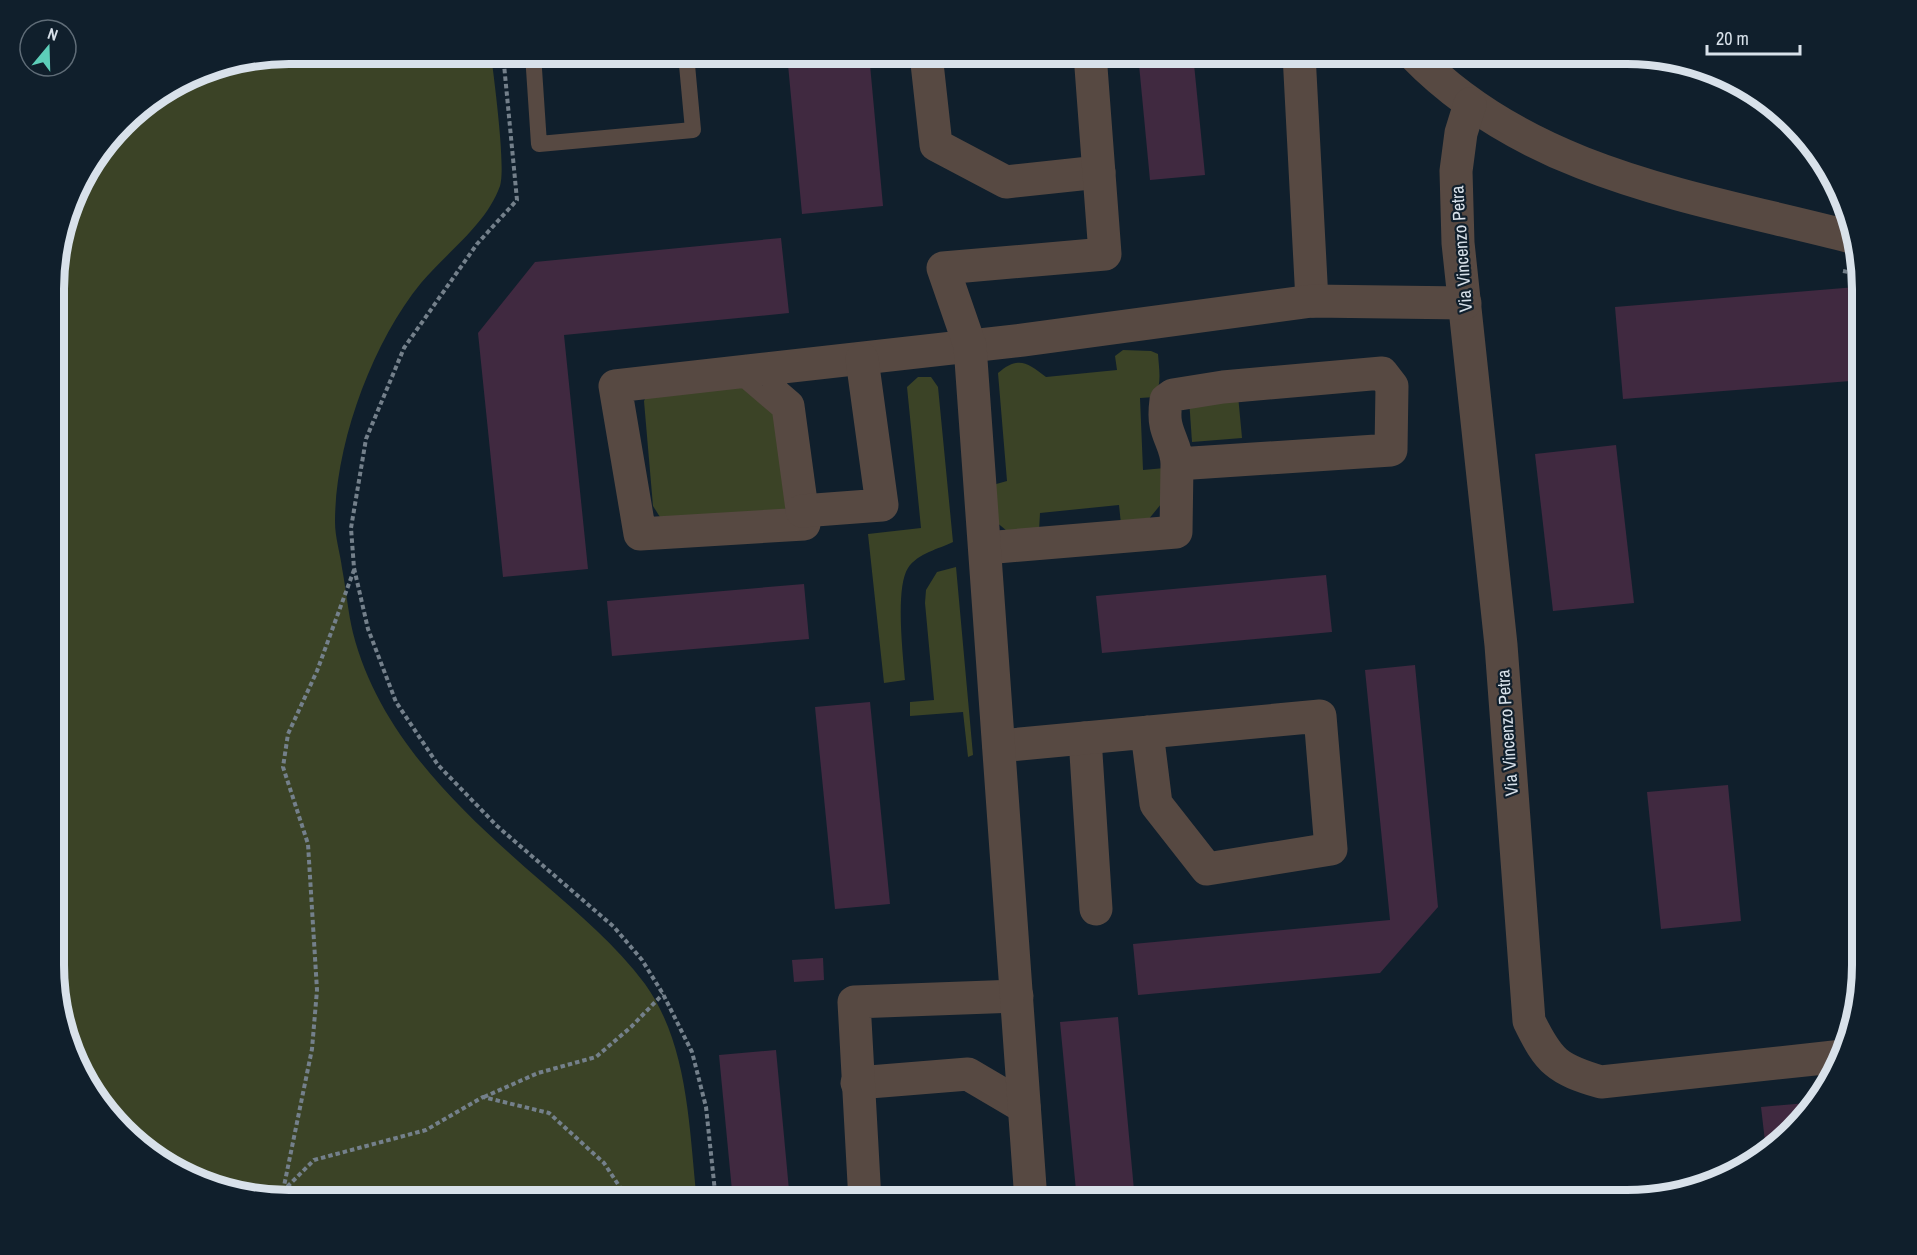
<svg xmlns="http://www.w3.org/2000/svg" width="1917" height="1255" font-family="'Archivo Narrow',sans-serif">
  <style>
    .green { fill: #3b4326 }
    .building { fill: #402940 }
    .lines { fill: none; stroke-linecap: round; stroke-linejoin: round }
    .path { stroke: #74808b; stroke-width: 4; stroke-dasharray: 4.5 3; stroke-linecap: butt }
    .service { stroke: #574942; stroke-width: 16 }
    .minor { stroke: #574942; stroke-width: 33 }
    .labels { text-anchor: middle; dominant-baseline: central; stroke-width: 4.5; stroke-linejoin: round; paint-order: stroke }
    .street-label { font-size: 18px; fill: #d8e1ea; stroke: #101f2c }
    .rim { fill: none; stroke: #d8e1ea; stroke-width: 8 }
  </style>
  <rect width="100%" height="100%" fill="#101f2c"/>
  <!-- green -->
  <g class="green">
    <path d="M290,54H491C494,79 506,167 500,186C486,225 447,252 421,283C372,343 335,444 335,522C335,537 340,553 342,568C346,589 348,612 353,633C380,738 463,813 542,882C578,913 617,946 645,984C689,1045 689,1130 697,1201H289L214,1189L158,1161L86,1083L56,996V259L78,185L134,113L200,72Z"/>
    <path d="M1123,350L1151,351L1158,354C1159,370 1162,382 1155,397L1140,398L1143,470L1165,468L1166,498L1148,520L1121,524L1119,505L1040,513L1039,531H1007L995,521L989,486L1007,481L998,373C1018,356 1027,362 1046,377L1117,370L1115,356Z"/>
    <path d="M918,377H931L938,387L953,542C939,549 918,553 908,568C895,588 903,655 905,680L884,683L868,534L921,528L907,387Z"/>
    <path d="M731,379L777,414L791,495L783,514L660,517L653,506L644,401L648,393Z"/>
    <path d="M1238,395L1242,438L1192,442L1189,399Z"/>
    <path d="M956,567L973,755L968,757L963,712L910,716V702L934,700L925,603L926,590L937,572Z"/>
  </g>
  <!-- building -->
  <g class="building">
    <path d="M787,54H869L883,206L802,214Z"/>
    <path d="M1138,54H1193L1205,175L1150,180Z"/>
    <path d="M781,238L789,313L564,335L588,569L503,577L478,333L535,262Z"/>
    <path d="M1856,287L1863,380L1623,399L1615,307Z"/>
    <path d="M1616,445L1634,603L1553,611L1535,454Z"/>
    <path d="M1326,575L1332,632L1102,653L1096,596Z"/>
    <path d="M804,584L809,639L612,656L607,601Z"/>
    <path d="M1415,665L1438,907L1380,973L1138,995L1133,944L1390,920L1365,670Z"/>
    <path d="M870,702L890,904L835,909L815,707Z"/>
    <path d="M1728,785L1741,921L1661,929L1647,792Z"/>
    <path d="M823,958L824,980L794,982L792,960Z"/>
    <path d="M1118,1017L1135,1201H1077L1060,1022Z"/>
    <path d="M776,1050L790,1201H733L719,1055Z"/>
    <path d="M1818,1102L1771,1145L1766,1150L1761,1107Z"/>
  </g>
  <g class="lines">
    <!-- path -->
    <g class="path">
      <path d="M503,54L517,200L477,244L404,348L366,439L351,528L354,568L368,629L396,702L438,765L497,826L614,927L642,960L663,994L692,1052L706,1107L716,1201"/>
      <path d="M1375,54L1381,60"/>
      <path d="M1843,271L1863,275"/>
      <path d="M484,1097L538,1073L596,1057L631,1027L663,994"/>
      <path d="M283,1191L312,1049L317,990L308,844L283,767L288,734L317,671L354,570"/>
      <path d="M279,1199L283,1191L314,1160L426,1130L483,1097L549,1113L604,1163L629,1201"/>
    </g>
    <!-- service -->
    <path class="service" d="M533,54L539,144L693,130L686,54"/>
    <!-- minor -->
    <g class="minor">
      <path d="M926,54L936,145L1006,182L1099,172"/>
      <path d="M1299,54L1312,301"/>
      <path d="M1413,54C1530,175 1697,197 1851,237"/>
      <path d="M1470,104L1461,133L1456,171L1458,243L1501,645L1529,1021C1549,1062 1557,1069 1601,1082L1843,1056"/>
      <path d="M747,371L788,406L804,524L640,534L615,386L1023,340L1312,301L1465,303"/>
      <path d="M802,511L882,505L862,359"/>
      <path d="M985,548L1176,532L1177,464L1391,450L1392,386L1382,373L1223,387L1173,395L1166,400C1165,408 1164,417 1166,425C1169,439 1177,449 1177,464"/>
      <path d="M1085,738L1096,909"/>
      <path d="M999,746L1320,716L1331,849L1207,869L1156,804L1147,732"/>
      <path d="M857,1083L968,1074L1024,1107"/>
      <path d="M865,1201L854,1002L1017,996"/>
      <path d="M1031,1201L970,346L943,268L1105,254L1090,54"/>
    </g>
  </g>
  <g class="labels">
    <!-- street labels -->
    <g class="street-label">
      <text transform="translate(1461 249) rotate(-94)">Via Vincenzo Petra</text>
      <text transform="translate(1507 733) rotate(-94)">Via Vincenzo Petra</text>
    </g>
  </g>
  <!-- crop -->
  <path d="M0 0H1917V1255H0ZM289 64H1627A225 225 0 0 1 1852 289V965A225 225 0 0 1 1627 1190H289A225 225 0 0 1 64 965V289A225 225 0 0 1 289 64Z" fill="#101f2c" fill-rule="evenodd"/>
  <path class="rim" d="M289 64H1627A225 225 0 0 1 1852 289V965A225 225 0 0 1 1627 1190H289A225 225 0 0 1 64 965V289A225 225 0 0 1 289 64Z"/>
  <!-- north arrow -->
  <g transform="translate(48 48) rotate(19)"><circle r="28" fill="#101f2c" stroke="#606d78" stroke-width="1.5"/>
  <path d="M0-4.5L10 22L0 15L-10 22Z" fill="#5dceb9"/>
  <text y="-9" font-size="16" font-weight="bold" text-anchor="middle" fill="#d8e1ea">N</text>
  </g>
  <!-- scale -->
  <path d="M1707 45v9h93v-9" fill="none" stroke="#d8e1ea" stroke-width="3"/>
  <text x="1716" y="45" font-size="18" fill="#d8e1ea" stroke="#101f2c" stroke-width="4.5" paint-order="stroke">20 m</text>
</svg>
